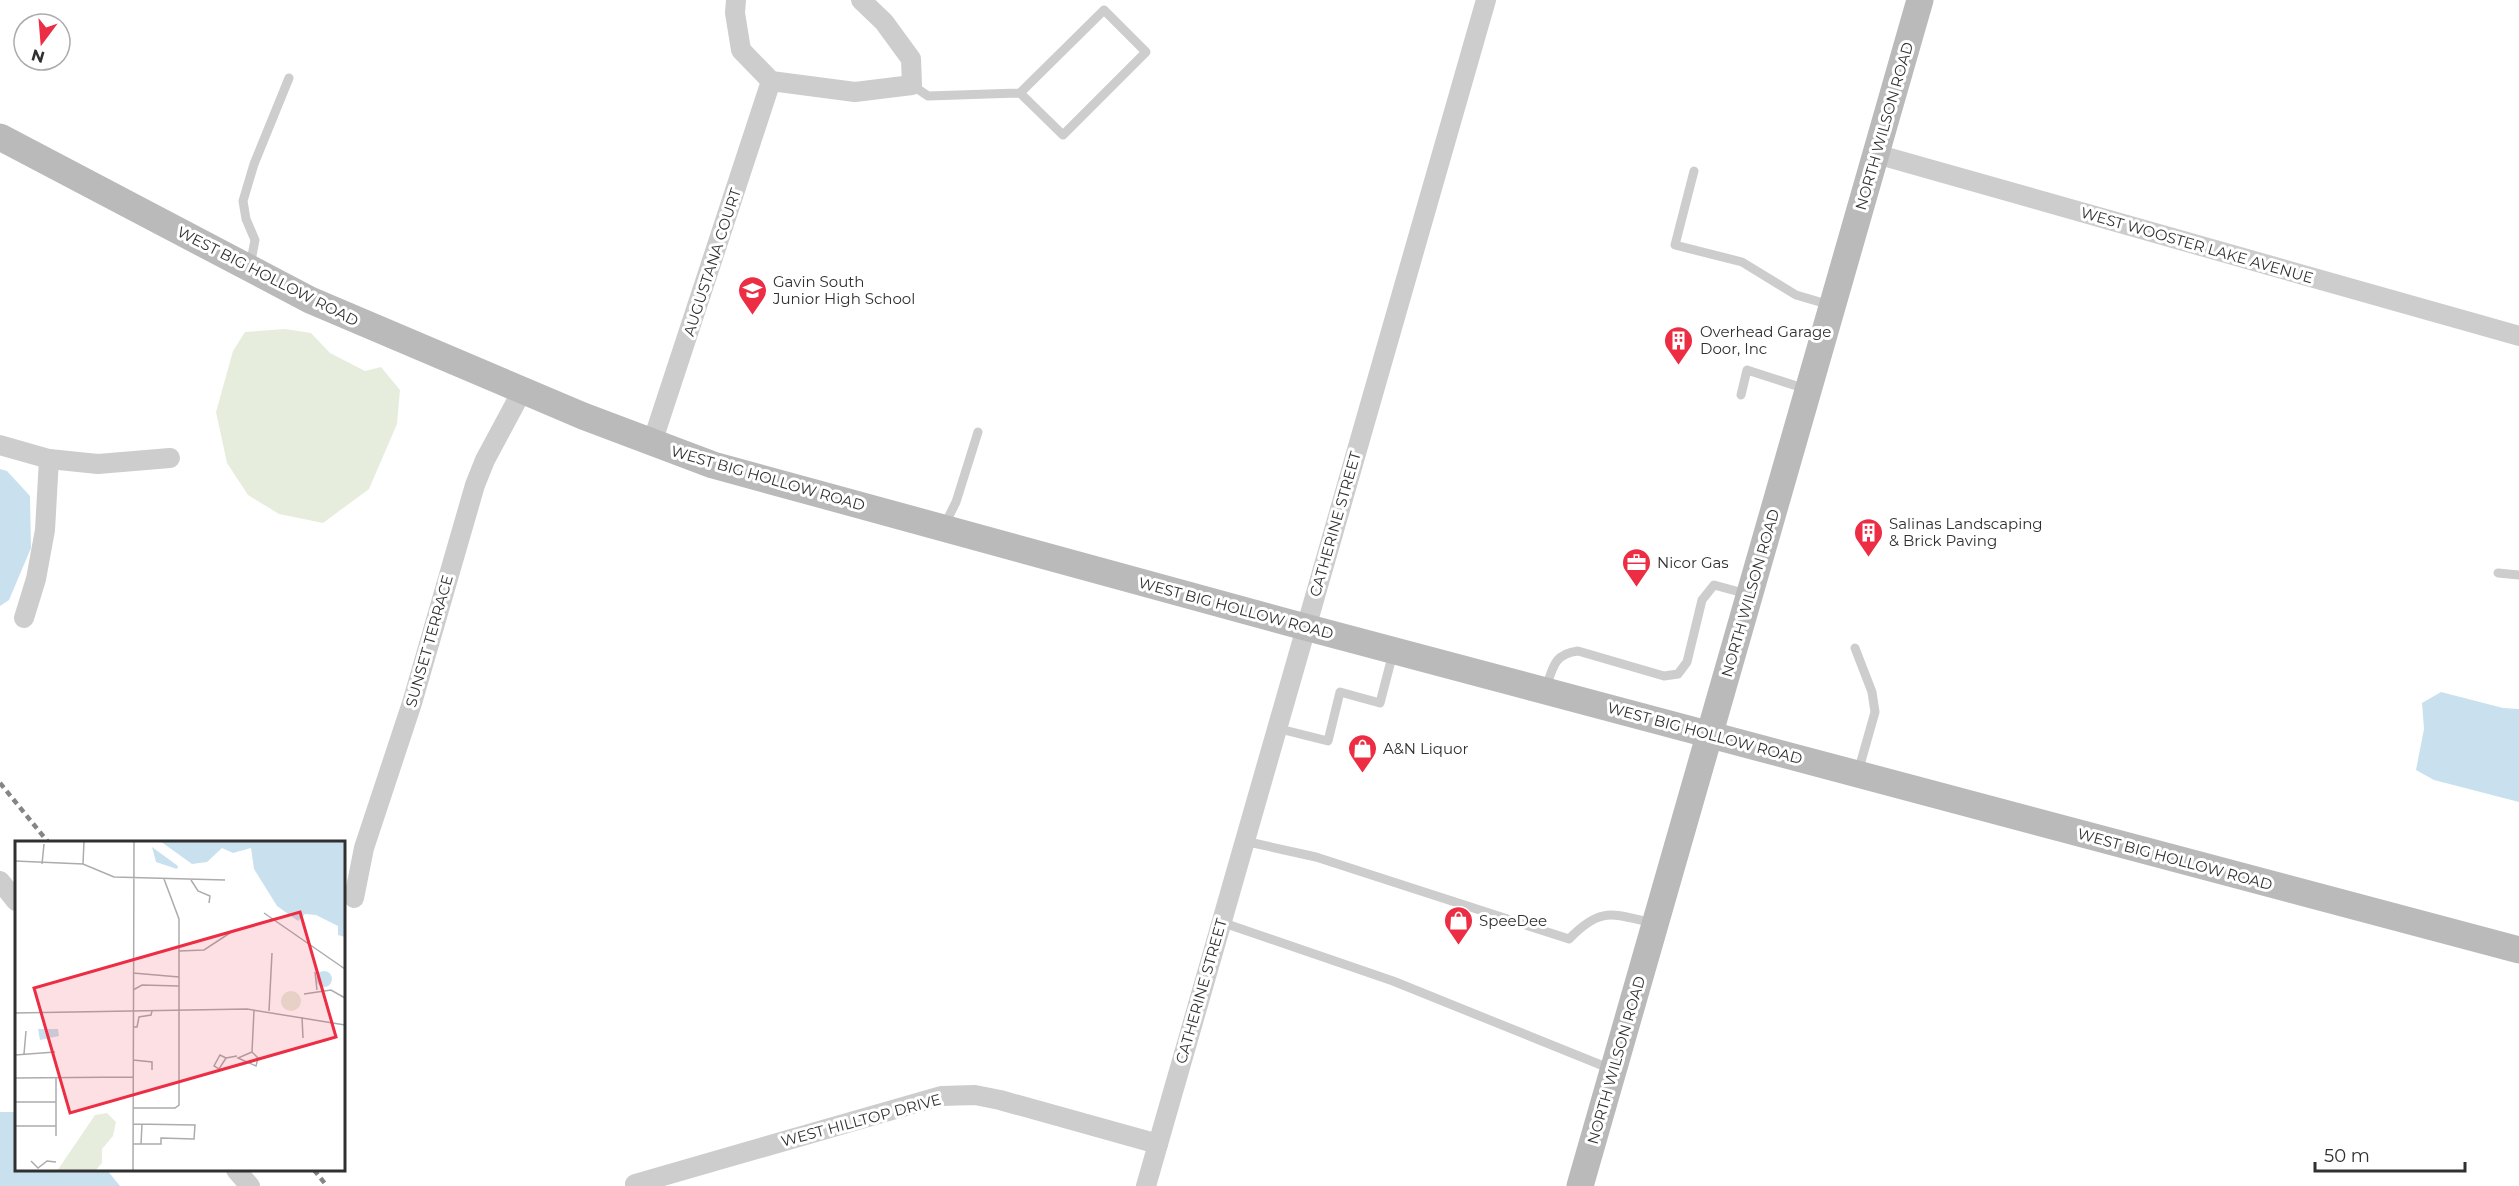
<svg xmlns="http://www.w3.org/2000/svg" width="2519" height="1186" font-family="Montserrat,sans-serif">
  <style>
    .green { fill: #e7eddd }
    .water { fill: #c9e1ee }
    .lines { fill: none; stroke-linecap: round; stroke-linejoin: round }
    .lane { stroke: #cdcdcd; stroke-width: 9 }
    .street { stroke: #cdcdcd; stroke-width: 20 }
    .secondary { stroke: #bababa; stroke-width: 27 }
    .rail { stroke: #858585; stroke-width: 4.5; stroke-dasharray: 6 4.5; stroke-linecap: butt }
    .labels { text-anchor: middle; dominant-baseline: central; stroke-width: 6; stroke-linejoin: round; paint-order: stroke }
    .street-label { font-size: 15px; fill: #303030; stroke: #fff }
    .poi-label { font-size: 15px; fill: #303030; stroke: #fff; text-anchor: start }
    .inset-road { fill: none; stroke: #acacac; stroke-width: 1.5 }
    .view { fill: #ec2d43; fill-opacity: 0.15; stroke: #ec2d43; stroke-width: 3 }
    .inset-edge { fill: none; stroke: #303030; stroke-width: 3 }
  </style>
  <rect width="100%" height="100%" fill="#fff"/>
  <!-- green -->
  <path class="green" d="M285,329L311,333L330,353L365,371L381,367L400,390L397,424L369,489L323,523L279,514L248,495L227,463L216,412L233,351L245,332Z"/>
  <!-- water -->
  <g class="water">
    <path d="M0,469L7,471L30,496L31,548L9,600L0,606Z"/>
    <path d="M2441,692L2503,708L2519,709V802L2434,780L2416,770L2424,729L2422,703Z"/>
    <path d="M0,1112H16V1170H107L120,1186H0Z"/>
  </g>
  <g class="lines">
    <!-- lane -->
    <g class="lane">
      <path d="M912,85L928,96L1020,93L1104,10L1146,52L1063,135L1020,93"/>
      <path d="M1694,171L1675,245L1742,262L1796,295L1830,305"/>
      <path d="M250,266L255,240L246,219L243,201L254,164L289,78"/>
      <path d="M1741,395L1747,370L1806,389"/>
      <path d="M944,526L956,502L978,432"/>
      <path d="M2498,573L2519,575"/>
      <path d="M1855,648L1872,692L1875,712L1858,772"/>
      <path d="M1546,688C1553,667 1554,654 1578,651L1664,676L1678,674L1687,662L1702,600L1714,585L1747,594"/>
      <path d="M1276,728L1328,741L1340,692L1380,703L1393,653"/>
      <path d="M1244,841L1316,857L1569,939C1601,906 1612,914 1653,923"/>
      <path d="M1221,922L1393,981L1611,1069"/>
    </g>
    <!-- street -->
    <g class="street">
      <path d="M736,0L735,13L741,50L771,81L855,92L912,85L911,59L884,22L861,0"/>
      <path d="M1876,154L2519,336"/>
      <path d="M652,443L771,81"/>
      <path d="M0,445L49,459L98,464L170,458"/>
      <path d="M24,618L36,579L45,530L49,459"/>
      <path d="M0,881L16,901"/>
      <path d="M354,898L364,848L412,703L475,485L485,460L522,391"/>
      <path d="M236,1170L250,1186"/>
      <path d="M635,1184L941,1096L975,1095L1000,1100L1158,1144"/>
      <path d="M1146,1186L1486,0"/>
    </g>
    <!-- secondary -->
    <g class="secondary">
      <path d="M0,137L310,300L583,416L713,465L1305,627L2519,950"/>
      <path d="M1580,1186L1920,0"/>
    </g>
    <!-- rail -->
    <g class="rail">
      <path d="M0,783L48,842"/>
      <path d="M314,1170L327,1186"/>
    </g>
  </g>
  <!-- icons -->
  <defs>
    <symbol id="school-pin" viewBox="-11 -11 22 30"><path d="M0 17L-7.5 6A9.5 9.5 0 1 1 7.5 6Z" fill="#ec2d43" stroke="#fff"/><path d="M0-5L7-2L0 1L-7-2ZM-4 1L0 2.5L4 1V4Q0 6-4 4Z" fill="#fff"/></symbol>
    <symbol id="building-pin" viewBox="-11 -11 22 30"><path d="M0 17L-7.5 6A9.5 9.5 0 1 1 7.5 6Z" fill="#ec2d43" stroke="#fff"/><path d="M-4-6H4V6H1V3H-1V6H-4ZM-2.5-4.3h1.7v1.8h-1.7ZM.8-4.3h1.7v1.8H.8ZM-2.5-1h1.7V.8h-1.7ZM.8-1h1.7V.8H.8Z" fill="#fff"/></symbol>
    <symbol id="office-pin" viewBox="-11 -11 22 30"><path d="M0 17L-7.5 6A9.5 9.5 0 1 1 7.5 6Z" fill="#ec2d43" stroke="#fff"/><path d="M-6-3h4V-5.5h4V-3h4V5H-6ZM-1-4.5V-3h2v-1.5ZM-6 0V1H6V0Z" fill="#fff"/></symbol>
    <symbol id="shop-pin" viewBox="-11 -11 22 30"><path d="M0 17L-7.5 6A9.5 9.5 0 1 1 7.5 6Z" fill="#ec2d43" stroke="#fff"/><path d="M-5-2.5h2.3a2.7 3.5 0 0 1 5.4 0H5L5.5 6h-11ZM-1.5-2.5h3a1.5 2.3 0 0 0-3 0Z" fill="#fff"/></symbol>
  </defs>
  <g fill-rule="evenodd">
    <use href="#school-pin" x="736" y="274" width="33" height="45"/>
    <use href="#building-pin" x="1662" y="324" width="33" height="45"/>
    <use href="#building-pin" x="1852" y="516" width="33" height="45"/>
    <use href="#office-pin" x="1620" y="546" width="33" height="45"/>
    <use href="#shop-pin" x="1346" y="732" width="33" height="45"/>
    <use href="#shop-pin" x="1442" y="904" width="33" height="45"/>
  </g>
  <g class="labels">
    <!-- street labels -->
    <g class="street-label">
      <text transform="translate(1884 126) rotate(-74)">NORTH WILSON ROAD</text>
      <text transform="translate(2197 245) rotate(16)">WEST WOOSTER LAKE AVENUE</text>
      <text transform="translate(712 262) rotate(-72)">AUGUSTANA COURT</text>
      <text transform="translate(268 276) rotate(27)">WEST BIG HOLLOW ROAD</text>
      <text transform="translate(768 478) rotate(16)">WEST BIG HOLLOW ROAD</text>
      <text transform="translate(1335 524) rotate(-74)">CATHERINE STREET</text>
      <text transform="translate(1750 593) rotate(-74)">NORTH WILSON ROAD</text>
      <text transform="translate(1236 608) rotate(15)">WEST BIG HOLLOW ROAD</text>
      <text transform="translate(429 641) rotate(-74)">SUNSET TERRACE</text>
      <text transform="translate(1705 733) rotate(15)">WEST BIG HOLLOW ROAD</text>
      <text transform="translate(2175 859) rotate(15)">WEST BIG HOLLOW ROAD</text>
      <text transform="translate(1201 991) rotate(-74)">CATHERINE STREET</text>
      <text transform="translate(1616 1060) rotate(-74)">NORTH WILSON ROAD</text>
      <text transform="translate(861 1120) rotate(-15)">WEST HILLTOP DRIVE</text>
    </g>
    <!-- poi labels -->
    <g class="poi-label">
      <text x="773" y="281">Gavin South<tspan x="773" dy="17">Junior High School</tspan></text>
      <text x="1700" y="331">Overhead Garage<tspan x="1700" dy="17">Door, Inc</tspan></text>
      <text x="1889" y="523">Salinas Landscaping<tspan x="1889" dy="17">&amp; Brick Paving</tspan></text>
      <text x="1657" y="562">Nicor Gas</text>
      <text x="1383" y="748">A&amp;N Liquor</text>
      <text x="1479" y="920">SpeeDee</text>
    </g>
  </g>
  <!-- overview -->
  <g transform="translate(15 841)">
    <rect width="330" height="330" fill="#fff"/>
    <path d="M266 160a10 10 0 1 1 20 0a10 10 0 1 1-20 0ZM92,272L101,281L98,295L87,308V322L80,330H42L80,274Z" fill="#e7eddd"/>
    <path d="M145,0H330V96L323,94V85L301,74L290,73L283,80L262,65L239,28L236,7L218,12L207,7L192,21L177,23ZM137,6L163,25L162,28L141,21ZM301 138a8 8 0 1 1 16 0a8 8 0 1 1-16 0ZM23,188H43L44,195L25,199Z" fill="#c9e1ee"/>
    <path class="inset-road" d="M0,20L68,23L99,36L210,39M27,23L29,3M68,23L69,0M176,39L183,50L195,55L194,62M249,72L330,128M164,110L189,109L218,90M300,131L302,149M118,132L164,136M118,149L127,144L164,145M289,153L316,149L330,157M254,170L257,112M0,172L232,168L330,184M287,176L288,197M118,186H122L124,176L136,174L137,170M237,211L243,217L241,225L223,217ZM237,211L239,169M9,213L11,190M0,214L40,211M211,217L205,214L199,225L204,228L211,217L222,215M118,219L137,221V229M0,237L118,236M41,237V295M0,261H41M118,267H160L164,264V78L149,38M118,283L180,284L179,298L146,297V303H118M0,285H41M126,303L127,283M16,320L23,327L32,320L41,321M118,330L119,0"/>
    <path class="view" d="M285,71L321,196L55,272L19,147Z"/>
    <rect width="330" height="330" class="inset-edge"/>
  </g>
  <!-- north arrow -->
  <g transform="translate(42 42) rotate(196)"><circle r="28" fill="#ffffff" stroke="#acacac" stroke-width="1.5"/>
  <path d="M0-4.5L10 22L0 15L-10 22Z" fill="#ec2d43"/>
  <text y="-9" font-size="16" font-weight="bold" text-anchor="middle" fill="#303030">N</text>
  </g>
  <!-- scale -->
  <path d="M2315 1162v9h150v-9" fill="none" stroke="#303030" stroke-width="3"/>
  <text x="2324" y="1162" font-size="18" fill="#303030" stroke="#ffffff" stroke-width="4.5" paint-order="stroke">50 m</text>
</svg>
